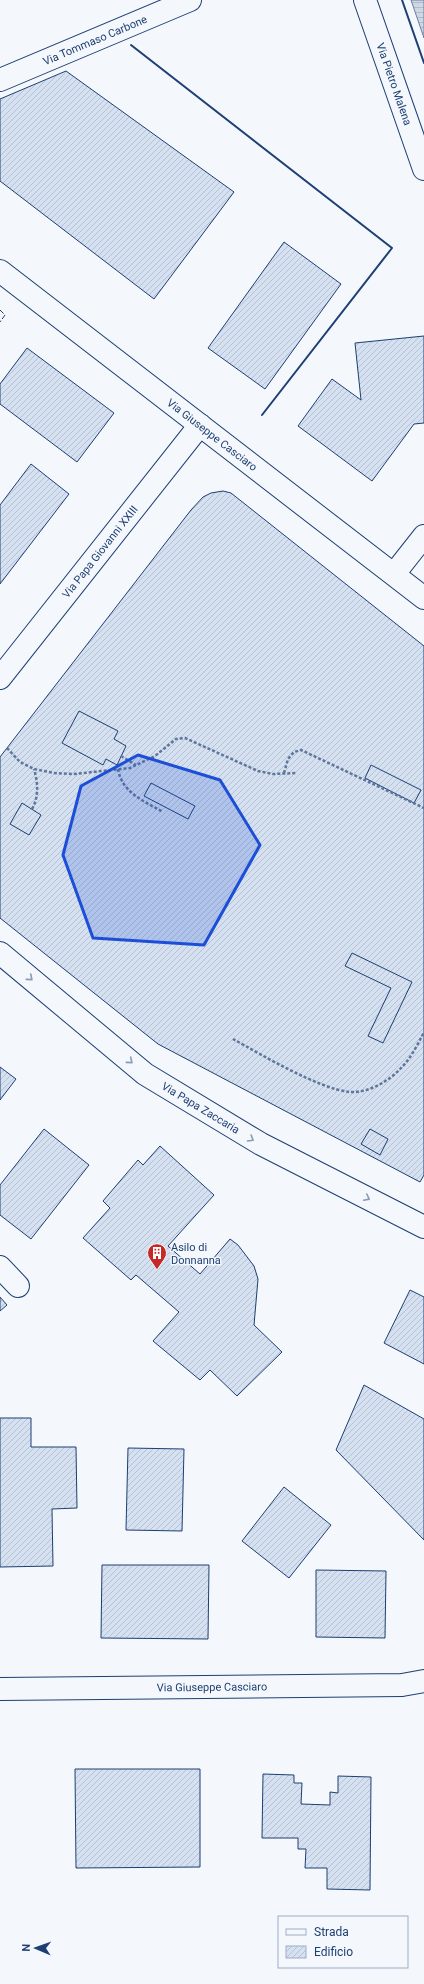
<svg xmlns="http://www.w3.org/2000/svg" width="424" height="1984" font-family="Roboto,sans-serif">
  <style>
    .water { fill: url(#water-rules); stroke: #687fa3 }
    .building { fill: url(#building-hatch); stroke: #1d3f73 }
    .lines { fill: none; stroke-linecap: round; stroke-linejoin: round }
    .minor-casing { stroke: #1d3f73; stroke-width: 24 }
    .path { stroke: #5e769c; stroke-width: 2.5; stroke-dasharray: 3 2; stroke-linecap: butt }
    .minor { stroke: #f4f7fb; stroke-width: 22 }
    .fence { stroke: #1d3f73; stroke-width: 1; stroke-dasharray: 5 2; stroke-linecap: butt }
    .wall { stroke: #1d3f73; stroke-width: 2 }
    .oneway { stroke: #889bb7 }
    .marked { fill: #1d4ed8; fill-opacity: 0.2; stroke: #1d4ed8; stroke-width: 3; stroke-linejoin: round }
    .labels { text-anchor: middle; dominant-baseline: central; stroke-width: 3; stroke-linejoin: round; paint-order: stroke }
    .street-label { font-size: 11px; fill: #1d3f73; stroke: #f4f7fb }
    .poi-label { font-size: 11px; fill: #1d3f73; stroke: #f4f7fb; text-anchor: start }
  </style>
  <defs>
    <pattern id="water-rules" width="6" height="5" patternUnits="userSpaceOnUse"><rect width="6" height="5" fill="#cfd7e4"/><path d="M0 2.5h6" fill="none" stroke="#b1bac7"/></pattern>
    <pattern id="building-hatch" width="6" height="6" patternUnits="userSpaceOnUse"><rect width="6" height="6" fill="#d5e0f0"/><path d="M-1 1l2-2M0 6l6-6M5 7l2-2" fill="none" stroke="#b6c1d1"/></pattern>
  </defs>
  <rect width="100%" height="100%" fill="#f4f7fb"/>
  <!-- water -->
  <path class="water" d="M411,0H424V38Z"/>
  <!-- building -->
  <g class="building">
    <path d="M66,71L234,192L154,299L0,181V99Z"/>
    <path d="M284,242L341,284L265,389L208,348Z"/>
    <path d="M424,336V423L414,424L372,481L298,426L332,379L361,400L355,343Z"/>
    <path d="M27,348L114,413L77,462L0,404V384Z"/>
    <path d="M31,464L69,494L0,584V505Z"/>
    <path d="M223,491L231,493L424,646V1175L420,1182L158,1044L0,918V757L191,510L203,497L211,493Z"/>
    <path d="M79,711L118,731L114,739L126,746L117,765L106,759L103,765L62,743Z"/>
    <path d="M371,765L421,790L414,803L365,778Z"/>
    <path d="M151,783L195,806L188,819L144,796Z"/>
    <path d="M22,803L41,815L29,835L10,824Z"/>
    <path d="M352,953L412,982L383,1043L368,1036L391,988L345,966Z"/>
    <path d="M0,1067L16,1079L0,1100Z"/>
    <path d="M44,1129L89,1165L31,1239L0,1215V1185Z"/>
    <path d="M370,1129L388,1139L380,1155L361,1144Z"/>
    <path d="M160,1146L214,1195L168,1246L200,1274L230,1239L238,1245L254,1266L258,1279L254,1325L282,1352L237,1396L210,1370L200,1380L153,1341L179,1312L136,1275L131,1280L83,1238L110,1208L103,1201L138,1160L143,1165Z"/>
    <path d="M410,1290L424,1297V1364L384,1343Z"/>
    <path d="M0,1297L7,1305L0,1311Z"/>
    <path d="M364,1385L424,1419V1540L336,1450Z"/>
    <path d="M0,1418H31V1447H76L77,1508L52,1509L53,1566L0,1567Z"/>
    <path d="M128,1448L184,1449L182,1531L126,1530Z"/>
    <path d="M284,1487L331,1525L289,1578L242,1541Z"/>
    <path d="M102,1565H209L208,1639L101,1638Z"/>
    <path d="M316,1570L386,1571L385,1638L316,1637Z"/>
    <path d="M75,1769H200V1867L76,1868Z"/>
    <path d="M263,1774L294,1775V1783H302L301,1804L330,1805V1792L338,1793V1776L371,1777L370,1890L327,1889V1868H305L306,1849H298V1838H262Z"/>
  </g>
  <g class="lines">
    <defs>
      <g id="minor">
        <path id="s1" d="M365,0L424,169"/>
        <path id="s2" d="M0,80L190,0"/>
        <path id="s3" d="M0,271L424,598"/>
        <path d="M394,574L424,536"/>
        <path id="s4" d="M0,678L200,425"/>
        <path id="s5" d="M0,953L145,1074L261,1144L424,1227"/>
        <path d="M0,1267L18,1286"/>
        <path id="s6" d="M0,1689L402,1685L424,1681"/>
      </g>
    </defs>
    <!-- minor casing -->
    <use href="#minor" class="minor-casing"/>
    <!-- path -->
    <g class="path">
      <path d="M7,748L20,762L34,769L54,773L74,774L130,768L155,756L176,739L185,738L258,771L273,774L297,773"/>
      <path d="M121,756L136,765"/>
      <path d="M118,769C122,793 144,801 163,812"/>
      <path d="M284,773L288,759L294,752L301,750L424,808"/>
      <path d="M32,809C39,797 38,783 34,769"/>
      <path d="M233,1039C262,1055 319,1089 350,1092C369,1093 389,1081 401,1068C411,1058 418,1044 424,1032"/>
    </g>
    <!-- minor -->
    <use href="#minor" class="minor"/>
    <!-- fence -->
    <path class="fence" d="M0,310L5,315L0,322"/>
    <!-- wall -->
    <g class="wall">
      <path d="M402,0L424,63"/>
      <path d="M131,45L392,248L262,415"/>
    </g>
  </g>
  <!-- one-way arrows -->
  <defs><path id="oneway-chevron" d="M-2-3.5L2.5 0L-2 3.5" fill="none" stroke-width="1.6" stroke-linecap="round" stroke-linejoin="round"/></defs>
  <g class="oneway">
    <use href="#oneway-chevron" transform="translate(30 978) rotate(40)"/>
    <use href="#oneway-chevron" transform="translate(130 1061) rotate(40)"/>
    <use href="#oneway-chevron" transform="translate(251 1139) rotate(31)"/>
    <use href="#oneway-chevron" transform="translate(367 1198) rotate(27)"/>
  </g>
  <!-- marked area -->
  <path class="marked" d="M138,755L220,780L260,845L204,945L93,938L63,855L81,786Z"/>
  <!-- icons -->
  <defs>
    <symbol id="building-pin" viewBox="-11 -11 22 30"><path d="M0 17L-7.5 6A9.5 9.5 0 1 1 7.5 6Z" fill="#c62828" stroke="#f4f7fb"/><path d="M-4-6H4V6H1V3H-1V6H-4ZM-2.5-4.3h1.7v1.8h-1.7ZM.8-4.3h1.7v1.8H.8ZM-2.5-1h1.7V.8h-1.7ZM.8-1h1.7V.8H.8Z" fill="#fff"/></symbol>
  </defs>
  <g fill-rule="evenodd">
    <use href="#building-pin" x="146" y="1242" width="22" height="30"/>
  </g>
  <g class="labels">
    <!-- street labels -->
    <g class="street-label">
      <text stroke="none"><textPath href="#s2" startOffset="103">Via Tommaso Carbone</textPath></text>
      <text stroke="none"><textPath href="#s1" startOffset="89">Via Pietro Malena</textPath></text>
      <text stroke="none"><textPath href="#s3" startOffset="268">Via Giuseppe Casciaro</textPath></text>
      <text stroke="none"><textPath href="#s4" startOffset="161">Via Papa Giovanni XXIII</textPath></text>
      <text stroke="none"><textPath href="#s5" startOffset="254">Via Papa Zaccaria</textPath></text>
      <text stroke="none"><textPath href="#s6" startOffset="212">Via Giuseppe Casciaro</textPath></text>
    </g>
    <!-- poi labels -->
    <g class="poi-label">
      <text x="171" y="1247">Asilo di<tspan x="171" dy="13">Donnanna</tspan></text>
    </g>
  </g>
  <!-- legend -->
  <rect x="278" y="1916" width="130" height="52" fill="#f4f7fb" stroke="#9eadc5"/>
  <rect x="286" y="1929" width="20" height="6" fill="#f4f7fb" stroke="#9eadc5"/>
  <text x="314" y="1936" font-size="12" fill="#1d3f73">Strada</text>
  <rect x="286" y="1946" width="20" height="12" fill="url(#building-hatch)" stroke="#9eadc5"/>
  <text x="314" y="1956" font-size="12" fill="#1d3f73">Edificio</text>
  <!-- north arrow -->
  <g transform="translate(36 1948) rotate(272)" stroke="#f4f7fb" stroke-width="3" paint-order="stroke">
  <path d="M0-3L7 15L0 10L-7 15Z" fill="#1d3f73"/>
  <text y="-6" font-size="11" font-weight="bold" text-anchor="middle" fill="#1d3f73">N</text>
  </g>
</svg>
